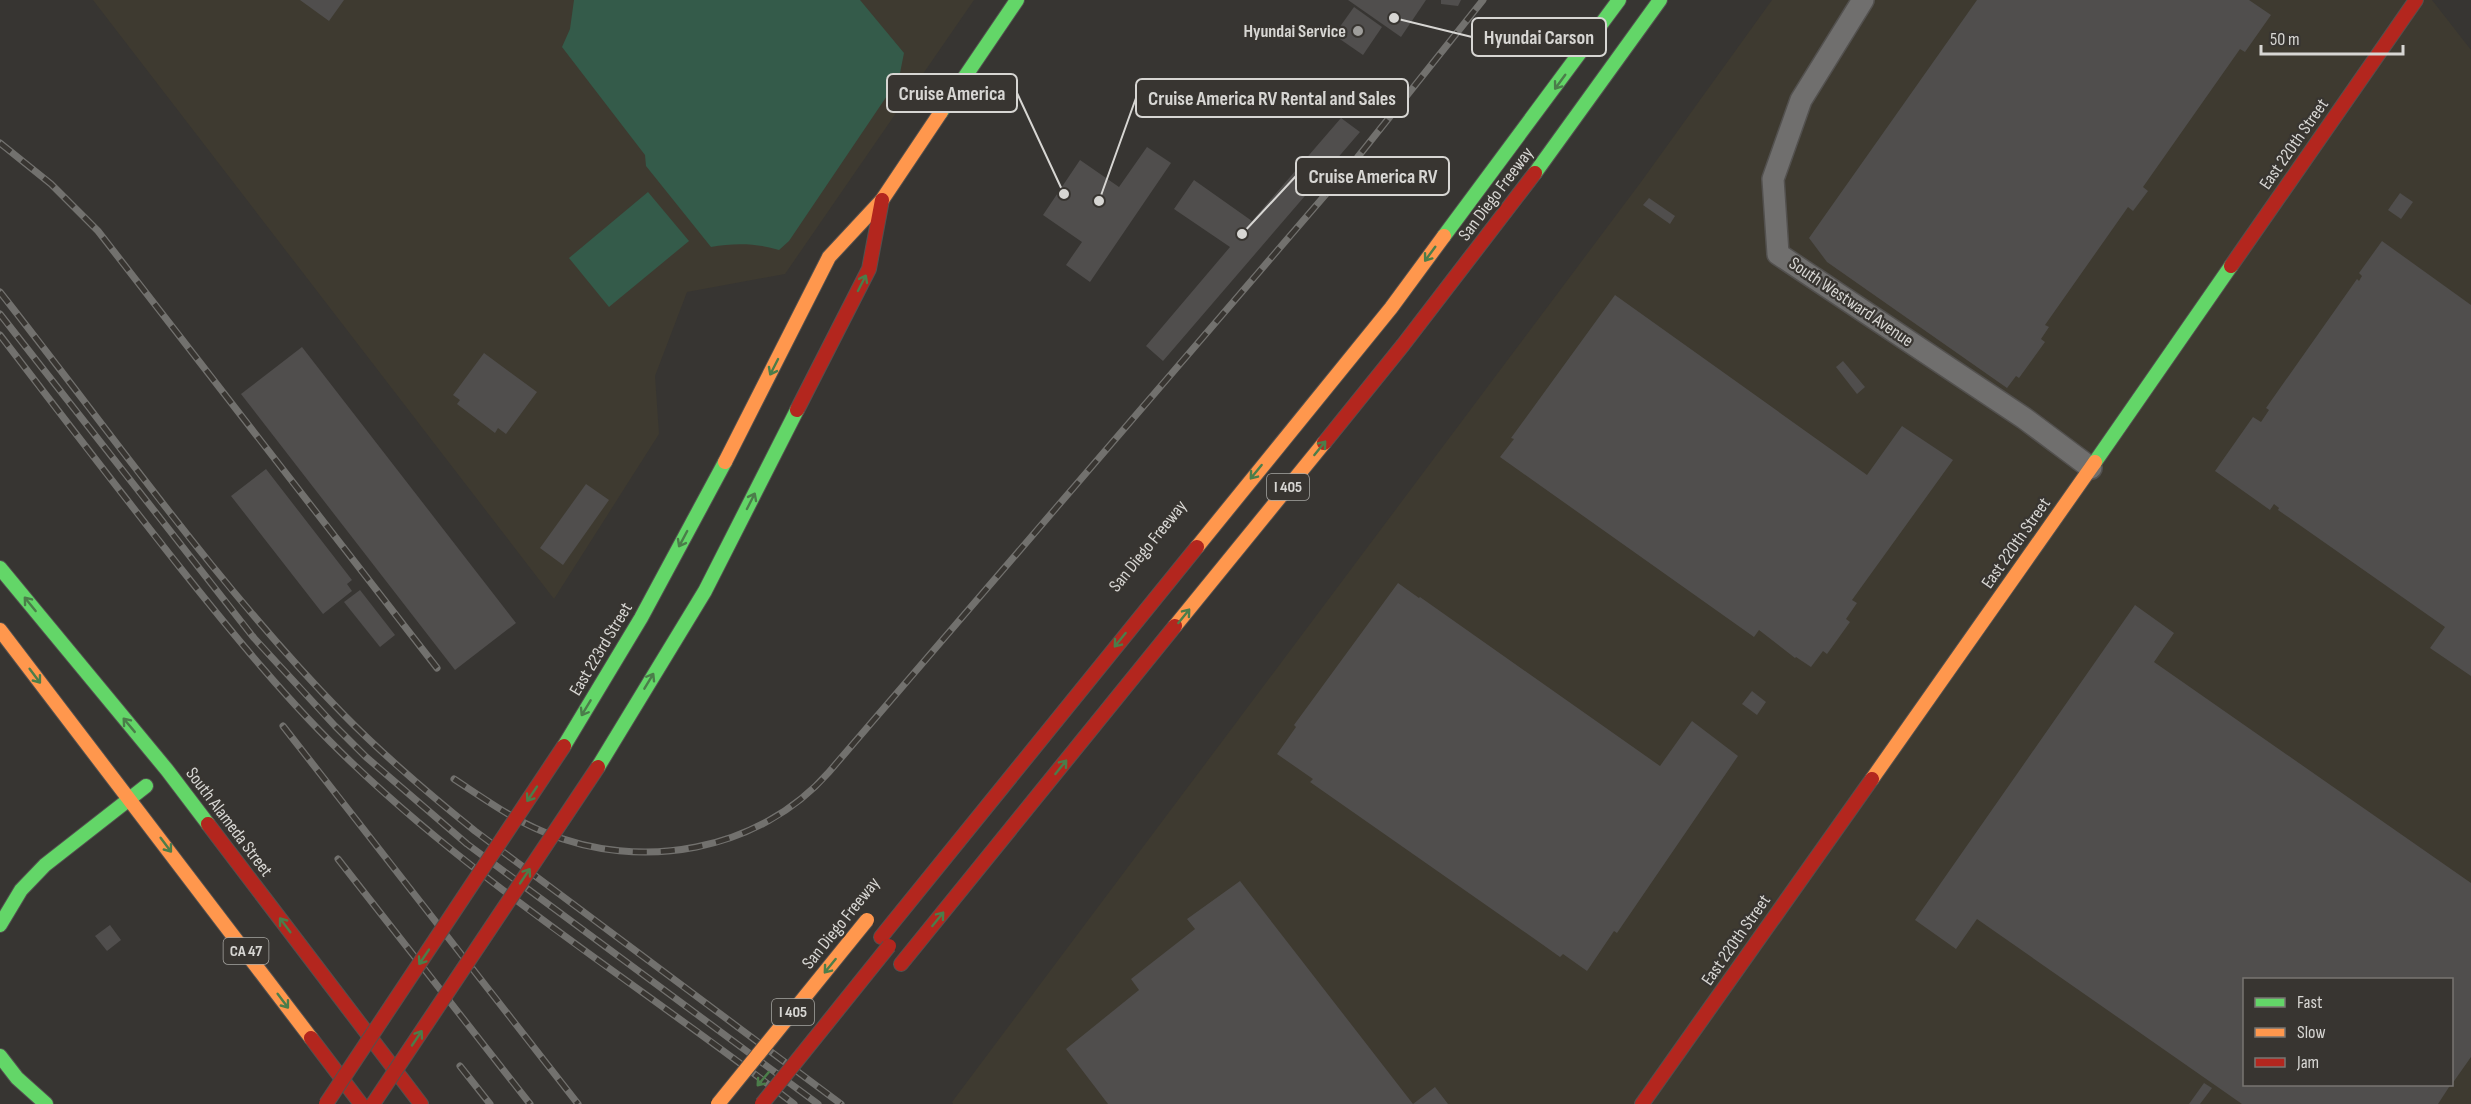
<svg xmlns="http://www.w3.org/2000/svg" width="2471" height="1104" font-family="'Sofia Sans Condensed',sans-serif">
  <style>
    .built { fill: #3e3a30; fill-rule: evenodd }
    .green { fill: #345b4a }
    .building { fill: #504e4d }
    .lines { fill: none; stroke-linecap: round; stroke-linejoin: round }
    .street-casing { stroke: #53514f; stroke-width: 24 }
    .fast-casing { stroke: #53514f; stroke-width: 16 }
    .slow-casing { stroke: #53514f; stroke-width: 16 }
    .jam-casing { stroke: #53514f; stroke-width: 16 }
    .street { stroke: #706f6e; stroke-width: 21 }
    .fast { stroke: #63d668; stroke-width: 14 }
    .slow { stroke: #ff974d; stroke-width: 14 }
    .jam { stroke: #b3261e; stroke-width: 14 }
    .rail-casing { stroke: #72716e; stroke-width: 7 }
    .rail { stroke: #383531; stroke-width: 4.5; stroke-dasharray: 14; stroke-linecap: butt }
    .slow-bridge-casing { stroke: #53514f; stroke-width: 16; stroke-linecap: butt }
    .jam-bridge-casing { stroke: #53514f; stroke-width: 16; stroke-linecap: butt }
    .slow-bridge { stroke: #ff974d; stroke-width: 14 }
    .jam-bridge { stroke: #b3261e; stroke-width: 14 }
    .oneway { stroke: #4b7d4a }
    .poi-dot { fill: #9f9e9b; stroke: #383531; stroke-width: 2 }
    .labels { text-anchor: middle; dominant-baseline: central; stroke-width: 4.5; stroke-linejoin: round; paint-order: stroke }
    .shield { fill: #383531; stroke: #a7a6a2; stroke-width: 1.5 }
    .shield-label { font-size: 16px; font-weight: bold; fill: #d7d6d3 }
    .poi-label { font-size: 18px; font-weight: bold; fill: #d7d6d3; stroke: #383531; text-anchor: end }
    .street-label { font-size: 18px; fill: #d7d6d3; stroke: #383531 }
    .leader { fill: none; stroke: #d7d6d3; stroke-width: 2 }
    .callout-dot { fill: #d7d6d3; stroke: #383531; stroke-width: 2 }
    .callout { fill: #383531; stroke: #d7d6d3; stroke-width: 2 }
    .callout-label { font-size: 20px; text-anchor: middle; font-weight: bold; fill: #d7d6d3 }
  </style>
  <rect width="100%" height="100%" fill="#373532"/>
  <!-- built -->
  <g class="built">
    <path d="M93,0H974L785,274L687,292L655,376L659,434L554,599Z"/>
    <path d="M1772,0H2432L2471,50V1104H953L952,1102L1641,182ZM2244,980H2452V1084H2244Z"/>
  </g>
  <!-- green -->
  <g class="green">
    <path d="M574,0H860L904,53L899,78L789,241L779,250C756,243 734,243 711,247L646,166L645,155L562,47L570,29Z"/>
    <path d="M648,192L689,241L609,307L569,258Z"/>
  </g>
  <!-- building -->
  <g class="building">
    <path d="M300,0H344L329,21Z"/>
    <path d="M1348,0H1426L1401,37Z"/>
    <path d="M1441,0H1461L1458,6L1441,4Z"/>
    <path d="M1977,0H2249L2271,15L2245,52L2240,49L2143,187L2148,191L2133,211L2128,207L2045,325L2049,327L2041,339L2045,342L2019,378L2016,376L2007,388L1827,262L1809,238Z"/>
    <path d="M1354,7L1382,27L1363,55L1334,35Z"/>
    <path d="M1341,118L1360,132L1163,361L1146,346L1230,247L1174,209L1194,180L1252,221Z"/>
    <path d="M1147,147L1171,163L1090,282L1066,265L1082,242L1043,215L1080,160L1119,187Z"/>
    <path d="M2400,193L2413,202L2401,219L2388,210Z"/>
    <path d="M1649,198L1675,216L1670,224L1643,205Z"/>
    <path d="M2382,241L2471,305V676L2430,648L2445,627L2278,510L2279,508L2274,504L2270,510L2215,471L2253,417L2261,422L2269,410L2266,408L2357,279L2359,281L2362,276L2359,273Z"/>
    <path d="M1615,295L1867,475L1902,426L1953,460L1852,600L1857,603L1846,619L1850,622L1827,654L1823,651L1811,667L1796,657L1795,658L1759,630L1754,637L1500,457L1514,439L1511,438Z"/>
    <path d="M302,347L516,623L455,670L241,394Z"/>
    <path d="M484,353L537,392L506,434L498,428L495,433L457,404L460,400L453,395Z"/>
    <path d="M1843,361L1865,387L1857,394L1836,367Z"/>
    <path d="M266,469L352,580L347,584L352,591L323,614L231,496Z"/>
    <path d="M586,484L609,500L563,565L540,548Z"/>
    <path d="M1398,583L1419,598L1420,597L1660,766L1692,721L1738,756L1617,933L1614,931L1587,971L1563,954L1560,957L1546,947L1310,782L1313,779L1277,754L1296,727L1294,725Z"/>
    <path d="M360,590L395,635L380,647L344,602Z"/>
    <path d="M2135,605L2174,633L2154,662L2471,883V1057L2452,1084V980H2244V1084H2451L2438,1104H2242L1977,919L1956,949L1915,920Z"/>
    <path d="M1752,691L1766,702L1757,715L1742,704Z"/>
    <path d="M1240,881L1413,1104L1435,1087L1448,1104H1108L1066,1049L1139,990L1131,979L1195,929L1187,919Z"/>
    <path d="M110,925L121,940L107,951L95,936Z"/>
    <path d="M2204,1083L2212,1088L2200,1104H2189Z"/>
  </g>
  <g class="lines">
    <defs>
      <path id="street" d="M1863,0L1801,100L1773,179L1778,254L2024,418L2091,468"/>
      <g id="fast">
        <path d="M941,112L1017,0"/>
        <path d="M1535,173L1660,0"/>
        <path d="M1444,236L1619,0"/>
        <path d="M2095,462L2231,266"/>
        <path d="M0,568L167,770L208,824"/>
        <path d="M564,746L641,618L725,462"/>
        <path d="M598,767L705,591L797,410"/>
        <path d="M0,925L21,890L45,865L146,786"/>
        <path d="M0,1056L17,1078L46,1104"/>
      </g>
      <g id="slow">
        <path d="M725,462L829,257L882,200L941,112"/>
        <path d="M1197,547L1391,308L1444,236"/>
        <path d="M1175,626L1324,443"/>
        <path d="M0,630L311,1038"/>
        <path d="M1872,779L2095,462"/>
      </g>
      <g id="jam">
        <path d="M2231,266L2416,0"/>
        <path d="M797,410L869,269L882,200"/>
        <path d="M1324,443L1403,345L1535,173"/>
        <path d="M208,824L421,1104"/>
        <path d="M881,937L1197,547"/>
        <path d="M901,964L1175,626"/>
        <path d="M311,1038L361,1104"/>
        <path d="M1642,1104L1872,779"/>
      </g>
    </defs>
    <!-- street casing -->
    <use href="#street" class="street-casing"/>
    <!-- fast casing -->
    <use href="#fast" class="fast-casing"/>
    <!-- slow casing -->
    <use href="#slow" class="slow-casing"/>
    <!-- jam casing -->
    <use href="#jam" class="jam-casing"/>
    <!-- street -->
    <use href="#street" class="street"/>
    <!-- fast -->
    <use href="#fast" class="fast"/>
    <!-- slow -->
    <use href="#slow" class="slow"/>
    <!-- jam -->
    <use href="#jam" class="jam"/>
    <defs>
      <g id="rail">
        <path d="M0,143L51,184L98,231L437,668"/>
        <path d="M0,292C112,434 216,584 343,714C384,756 429,794 475,831L841,1104"/>
        <path d="M0,314L254,638L335,726L366,757L467,844L818,1104"/>
        <path d="M0,335C59,412 118,489 178,565C233,634 288,702 351,762C486,891 647,990 794,1104"/>
        <path d="M283,726L578,1104"/>
        <path d="M454,779C483,798 512,819 544,832C640,872 759,852 829,772L1357,158L1483,0"/>
        <path d="M338,859L530,1104"/>
        <path d="M460,1066L490,1104"/>
      </g>
    </defs>
    <!-- rail casing -->
    <use href="#rail" class="rail-casing"/>
    <!-- rail -->
    <use href="#rail" class="rail"/>
    <defs>
      <path id="slow-bridge" d="M718,1104L867,920"/>
      <g id="jam-bridge">
        <path d="M326,1104L564,746"/>
        <path d="M373,1104L598,767"/>
        <path d="M762,1104L889,946"/>
      </g>
    </defs>
    <!-- slow-bridge casing -->
    <use href="#slow-bridge" class="slow-bridge-casing"/>
    <!-- jam-bridge casing -->
    <use href="#jam-bridge" class="jam-bridge-casing"/>
    <!-- slow-bridge -->
    <use href="#slow-bridge" class="slow-bridge"/>
    <!-- jam-bridge -->
    <use href="#jam-bridge" class="jam-bridge"/>
  </g>
  <!-- one-way arrows -->
  <defs><path id="oneway-shaft" d="M-6 0H5M1.5-3L5.5 0L1.5 3" fill="none" stroke-width="1.6" stroke-linecap="round" stroke-linejoin="round" transform="scale(1.5)"/></defs>
  <g class="oneway">
    <use href="#oneway-shaft" transform="translate(1560 82) rotate(126)"/>
    <use href="#oneway-shaft" transform="translate(1430 254) rotate(126)"/>
    <use href="#oneway-shaft" transform="translate(862 283) rotate(-63)"/>
    <use href="#oneway-shaft" transform="translate(774 367) rotate(117)"/>
    <use href="#oneway-shaft" transform="translate(1320 448) rotate(-51)"/>
    <use href="#oneway-shaft" transform="translate(1256 472) rotate(129)"/>
    <use href="#oneway-shaft" transform="translate(751 501) rotate(-63)"/>
    <use href="#oneway-shaft" transform="translate(683 539) rotate(118)"/>
    <use href="#oneway-shaft" transform="translate(30 604) rotate(-129)"/>
    <use href="#oneway-shaft" transform="translate(1184 616) rotate(-51)"/>
    <use href="#oneway-shaft" transform="translate(1120 640) rotate(129)"/>
    <use href="#oneway-shaft" transform="translate(35 676) rotate(53)"/>
    <use href="#oneway-shaft" transform="translate(649 681) rotate(-59)"/>
    <use href="#oneway-shaft" transform="translate(586 708) rotate(121)"/>
    <use href="#oneway-shaft" transform="translate(129 725) rotate(-130)"/>
    <use href="#oneway-shaft" transform="translate(1061 767) rotate(-51)"/>
    <use href="#oneway-shaft" transform="translate(532 794) rotate(124)"/>
    <use href="#oneway-shaft" transform="translate(166 845) rotate(53)"/>
    <use href="#oneway-shaft" transform="translate(525 876) rotate(-56)"/>
    <use href="#oneway-shaft" transform="translate(938 919) rotate(-51)"/>
    <use href="#oneway-shaft" transform="translate(285 925) rotate(-127)"/>
    <use href="#oneway-shaft" transform="translate(424 957) rotate(124)"/>
    <use href="#oneway-shaft" transform="translate(830 966) rotate(129)"/>
    <use href="#oneway-shaft" transform="translate(283 1001) rotate(53)"/>
    <use href="#oneway-shaft" transform="translate(417 1038) rotate(-56)"/>
    <use href="#oneway-shaft" transform="translate(763 1079) rotate(130)"/>
  </g>
  <!-- markers -->
  <circle class="poi-dot" cx="1358" cy="31" r="6"/>
  <g class="labels">
    <!-- shield labels -->
    <g class="shield">
      <rect x="1267" y="474" width="42" height="26" rx="4.5"/>
      <rect x="223.5" y="938" width="45" height="26" rx="4.5"/>
      <rect x="772" y="999" width="42" height="26" rx="4.5"/>
    </g>
    <g class="shield-label">
      <text x="1288" y="487">I 405</text>
      <text x="246" y="951">CA 47</text>
      <text x="793" y="1012">I 405</text>
    </g>
    <!-- poi labels -->
    <g class="poi-label">
      <text x="1346" y="31">Hyundai Service</text>
    </g>
    <!-- street labels -->
    <g class="street-label">
      <text transform="translate(2294 144) rotate(-55)">East 220th Street</text>
      <text transform="translate(1496 194) rotate(-53)">San Diego Freeway</text>
      <text transform="translate(1851 302) rotate(34)">South Westward Avenue</text>
      <text transform="translate(2016 543) rotate(-55)">East 220th Street</text>
      <text transform="translate(1148 546) rotate(-51)">San Diego Freeway</text>
      <text transform="translate(601 649) rotate(-59)">East 223rd Street</text>
      <text transform="translate(229 822) rotate(53)">South Alameda Street</text>
      <text transform="translate(841 923) rotate(-51)">San Diego Freeway</text>
      <text transform="translate(1736 940) rotate(-55)">East 220th Street</text>
    </g>
  </g>
  <!-- callouts -->
  <path class="leader" d="M1394 18L1472 37M1064 194L1017 93M1099 201L1136 98M1242 234L1296 176"/>
  <g class="callout-dot">
    <circle cx="1394" cy="18" r="6"/>
    <circle cx="1064" cy="194" r="6"/>
    <circle cx="1099" cy="201" r="6"/>
    <circle cx="1242" cy="234" r="6"/>
  </g>
  <g class="callout">
    <rect x="1472" y="18" width="134" height="38" rx="6"/>
    <rect x="887" y="74" width="130" height="38" rx="6"/>
    <rect x="1136" y="79" width="272" height="38" rx="6"/>
    <rect x="1296" y="157" width="153" height="38" rx="6"/>
  </g>
  <g class="callout-label">
    <text x="1539" y="44">Hyundai Carson</text>
    <text x="952" y="100">Cruise America</text>
    <text x="1272" y="105">Cruise America RV Rental and Sales</text>
    <text x="1373" y="183">Cruise America RV</text>
  </g>
  <!-- legend -->
  <rect x="2243" y="978" width="210" height="108" fill="#383531" stroke="#787572" stroke-width="1.5"/>
  <rect x="2255" y="998" width="30" height="9" fill="#63d668" stroke="#787572" stroke-width="1.5"/>
  <text x="2297" y="1008" font-size="18" fill="#d7d6d3">Fast</text>
  <rect x="2255" y="1028" width="30" height="9" fill="#ff974d" stroke="#787572" stroke-width="1.5"/>
  <text x="2297" y="1038" font-size="18" fill="#d7d6d3">Slow</text>
  <rect x="2255" y="1058" width="30" height="9" fill="#b3261e" stroke="#787572" stroke-width="1.5"/>
  <text x="2297" y="1068" font-size="18" fill="#d7d6d3">Jam</text>
  <!-- scale -->
  <path d="M2261 45v9h142v-9" fill="none" stroke="#d7d6d3" stroke-width="3"/>
  <text x="2270" y="45" font-size="18" fill="#d7d6d3" stroke="#383531" stroke-width="4.5" paint-order="stroke">50 m</text>
</svg>
